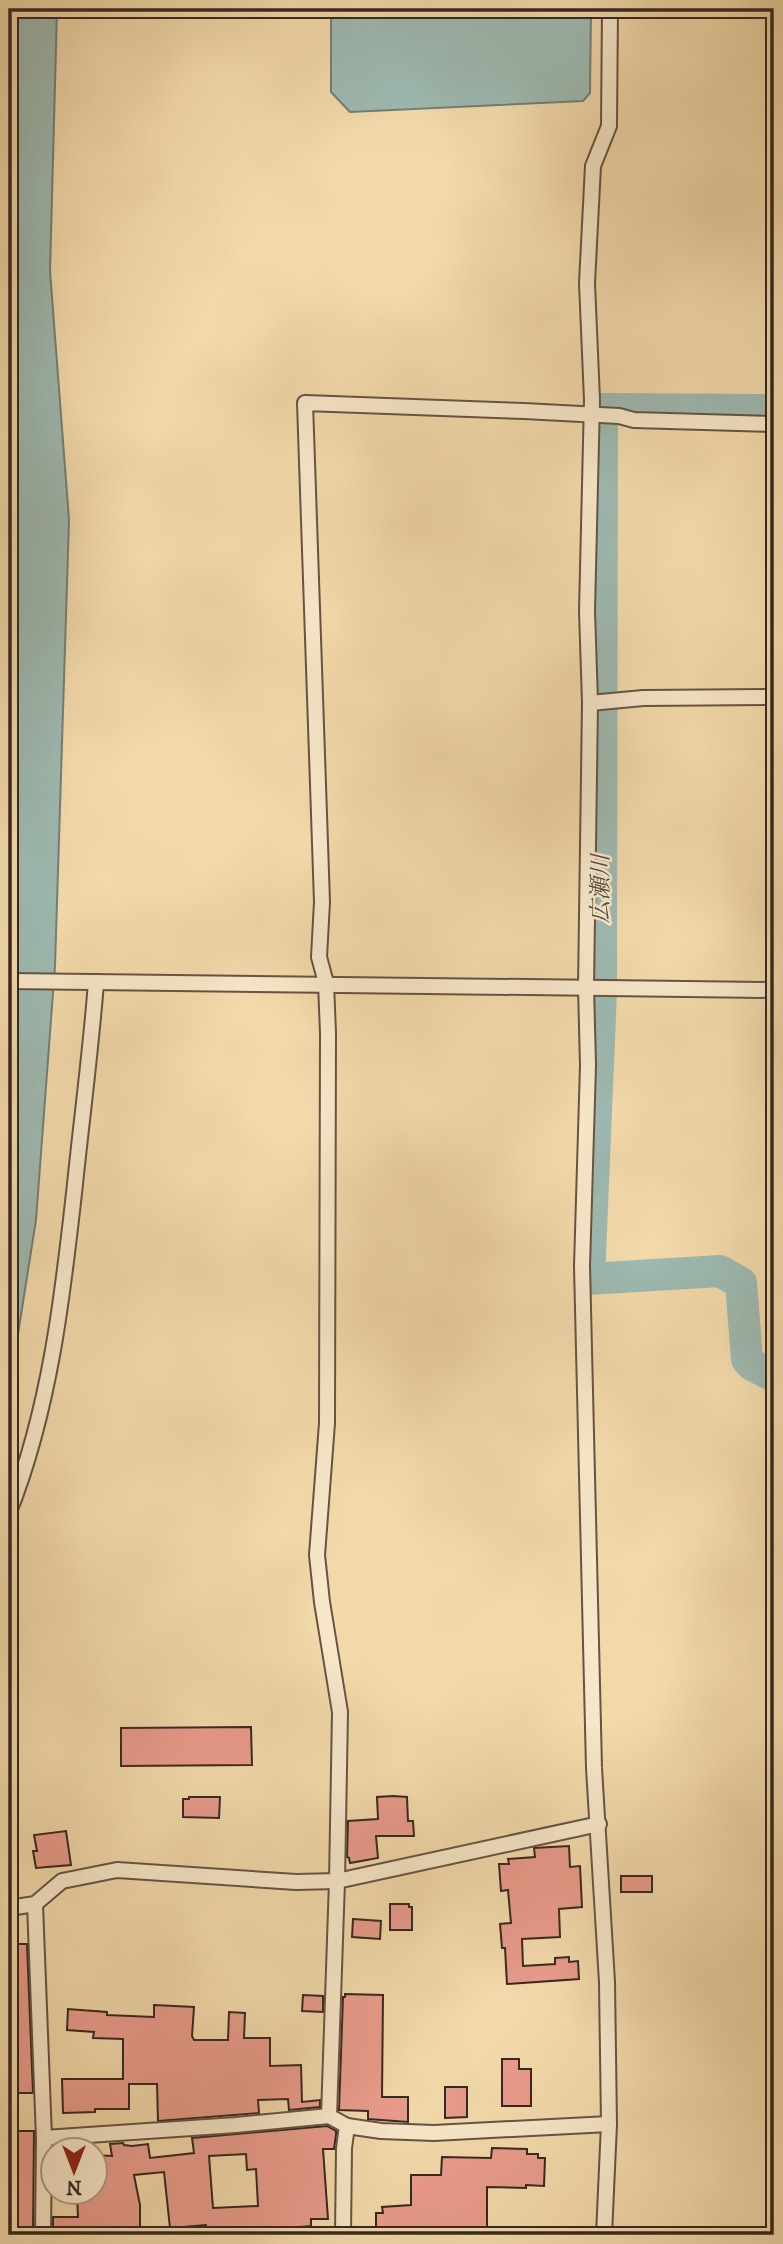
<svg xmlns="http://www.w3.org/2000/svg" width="783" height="2244" font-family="'IM FELL DW Pica','Noto Serif JP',serif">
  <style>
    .water { fill: #9db9b1; stroke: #747f77; stroke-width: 2 }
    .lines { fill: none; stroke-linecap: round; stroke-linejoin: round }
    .river { stroke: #9db9b1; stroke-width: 32 }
    .building { fill: #e99b8b; stroke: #362821; stroke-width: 2; fill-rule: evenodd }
    .street-casing { stroke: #655443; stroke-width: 18 }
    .street { stroke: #f7e6c8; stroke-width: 14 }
    .labels { text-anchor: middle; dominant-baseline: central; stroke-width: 5; stroke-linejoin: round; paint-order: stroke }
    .water-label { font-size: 23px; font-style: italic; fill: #504c45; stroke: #f7e6c8 }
  </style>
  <rect width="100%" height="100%" fill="#f2d9aa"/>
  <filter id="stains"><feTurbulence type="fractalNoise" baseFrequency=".00286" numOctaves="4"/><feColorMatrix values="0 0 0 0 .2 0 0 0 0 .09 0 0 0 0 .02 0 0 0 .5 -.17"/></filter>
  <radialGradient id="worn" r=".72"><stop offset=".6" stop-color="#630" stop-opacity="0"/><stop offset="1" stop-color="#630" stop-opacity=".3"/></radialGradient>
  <!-- water -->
  <g class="water">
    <path d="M11,9H57L50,271L69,520L55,966L36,1220L9,1391V752L18,491L9,361V62Z"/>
    <path d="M337,9H591L590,93L583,101L350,112L331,92V20Z"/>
  </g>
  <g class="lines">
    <!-- river -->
    <path class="river" d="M774,410L602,409L601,992L589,1279L720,1271L741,1283L747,1359L752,1365L774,1376"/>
  </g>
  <!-- building -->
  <g class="building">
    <path d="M251,1727L252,1765L121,1766V1728Z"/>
    <path d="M393,1796L407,1797L408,1821H413L414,1836H376L378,1858L350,1863L349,1858L347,1857L348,1821L378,1819L377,1797Z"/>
    <path d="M189,1797H220L219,1818L183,1817V1799H189Z"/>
    <path d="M66,1831L71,1865L36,1868L33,1851H37L34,1835Z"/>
    <path d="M569,1846L570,1867L580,1866L582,1907L559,1909L560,1937L522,1939L523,1966L555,1964V1958L569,1957V1962L578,1961L579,1979L507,1984L505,1948H502L500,1924L511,1923L508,1890L501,1891L499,1864H509L508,1859L535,1857L534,1848Z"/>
    <rect x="621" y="1876" width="31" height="16"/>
    <path d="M390,1904H409V1907H412V1930H390Z"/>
    <path d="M353,1919L381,1921L380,1939L352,1937Z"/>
    <path d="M9,1944H27L33,2093H9Z"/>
    <path d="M345,1994L383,1995L382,2097H408V2122L368,2119V2111L339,2110L343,1997H345Z"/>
    <path d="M303,1995L323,1996V2012L302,2011Z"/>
    <path d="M154,2005L194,2007L192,2036L194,2040H228L229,2012L245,2013L244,2038H270V2066L301,2065L302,2102L320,2100V2107L289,2110L288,2099L258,2100L259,2113L158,2121L157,2084H129V2109H95V2112L63,2113L62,2079H123V2039L93,2038L94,2032L67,2030L68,2009L107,2012V2015L154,2017Z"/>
    <path d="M502,2059H519V2069H531V2106H502Z"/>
    <path d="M445,2087H467V2117L445,2118Z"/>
    <path d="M327,2126L336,2131V2135L334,2149H323L328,2219H311V2226L254,2231H206V2225L170,2228L164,2172L134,2175L140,2205V2231H62V2235H53V2217H78L77,2196H89V2192H94V2155L112,2156L110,2144L123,2143L124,2145L132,2146L148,2144L150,2158L194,2153L192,2138ZM246,2154L247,2170L256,2169L258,2206L213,2208L209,2156Z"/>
    <path d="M9,2131H34L33,2234H9Z"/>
    <path d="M492,2148L527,2149V2154H538V2158H545L544,2186L526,2185V2188L487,2187V2235H376V2213H383L382,2207L411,2205V2175H441L442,2157L491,2158Z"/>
  </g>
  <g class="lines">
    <defs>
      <g id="street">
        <path d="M590,703L643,698L774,697"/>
        <path d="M9,981L774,990"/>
        <path d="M9,1512C50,1409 63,1294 75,1184C82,1116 91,1049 96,982"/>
        <path d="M35,1904L44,2138L43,2235"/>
        <path d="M9,1908L35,1904L62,1881L117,1870L296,1882L337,1881L599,1824"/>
        <path d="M329,2116L337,1881L340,1712L322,1602L317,1555L327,1423L328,1033L326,983L319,957L322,902L305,403L524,411L619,416L634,420L774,424"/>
        <path d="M44,2138L236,2125L329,2116L347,2126L381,2131L434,2133L609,2124"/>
        <path d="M343,2235L344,2148L347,2126"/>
        <path d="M604,2235L609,2124L607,1982L594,1768L582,1266L588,1065L586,987L590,703L587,611L592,400L587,283L593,166L609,126L610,9"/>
      </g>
    </defs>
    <!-- street casing -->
    <use href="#street" class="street-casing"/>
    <!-- street -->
    <use href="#street" class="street"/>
  </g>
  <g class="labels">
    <!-- water labels -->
    <g class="water-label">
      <text transform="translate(601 889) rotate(-90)">広瀬川</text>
    </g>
  </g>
  <!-- margin -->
  <rect width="783" height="2244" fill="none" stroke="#f2d9aa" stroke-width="35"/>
  <rect x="10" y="10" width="762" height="2223" fill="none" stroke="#362821" stroke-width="3.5"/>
  <rect x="18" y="18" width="748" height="2209" fill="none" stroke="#362821" stroke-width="2"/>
  <!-- north arrow -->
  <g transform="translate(74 2171) rotate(180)"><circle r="33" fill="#f7e6c8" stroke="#aa9a85" stroke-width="2"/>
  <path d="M0-5L12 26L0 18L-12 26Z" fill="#8f2418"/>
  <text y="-10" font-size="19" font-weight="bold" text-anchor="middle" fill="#362821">N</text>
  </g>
  <rect width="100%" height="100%" filter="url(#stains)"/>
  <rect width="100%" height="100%" fill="url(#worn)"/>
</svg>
